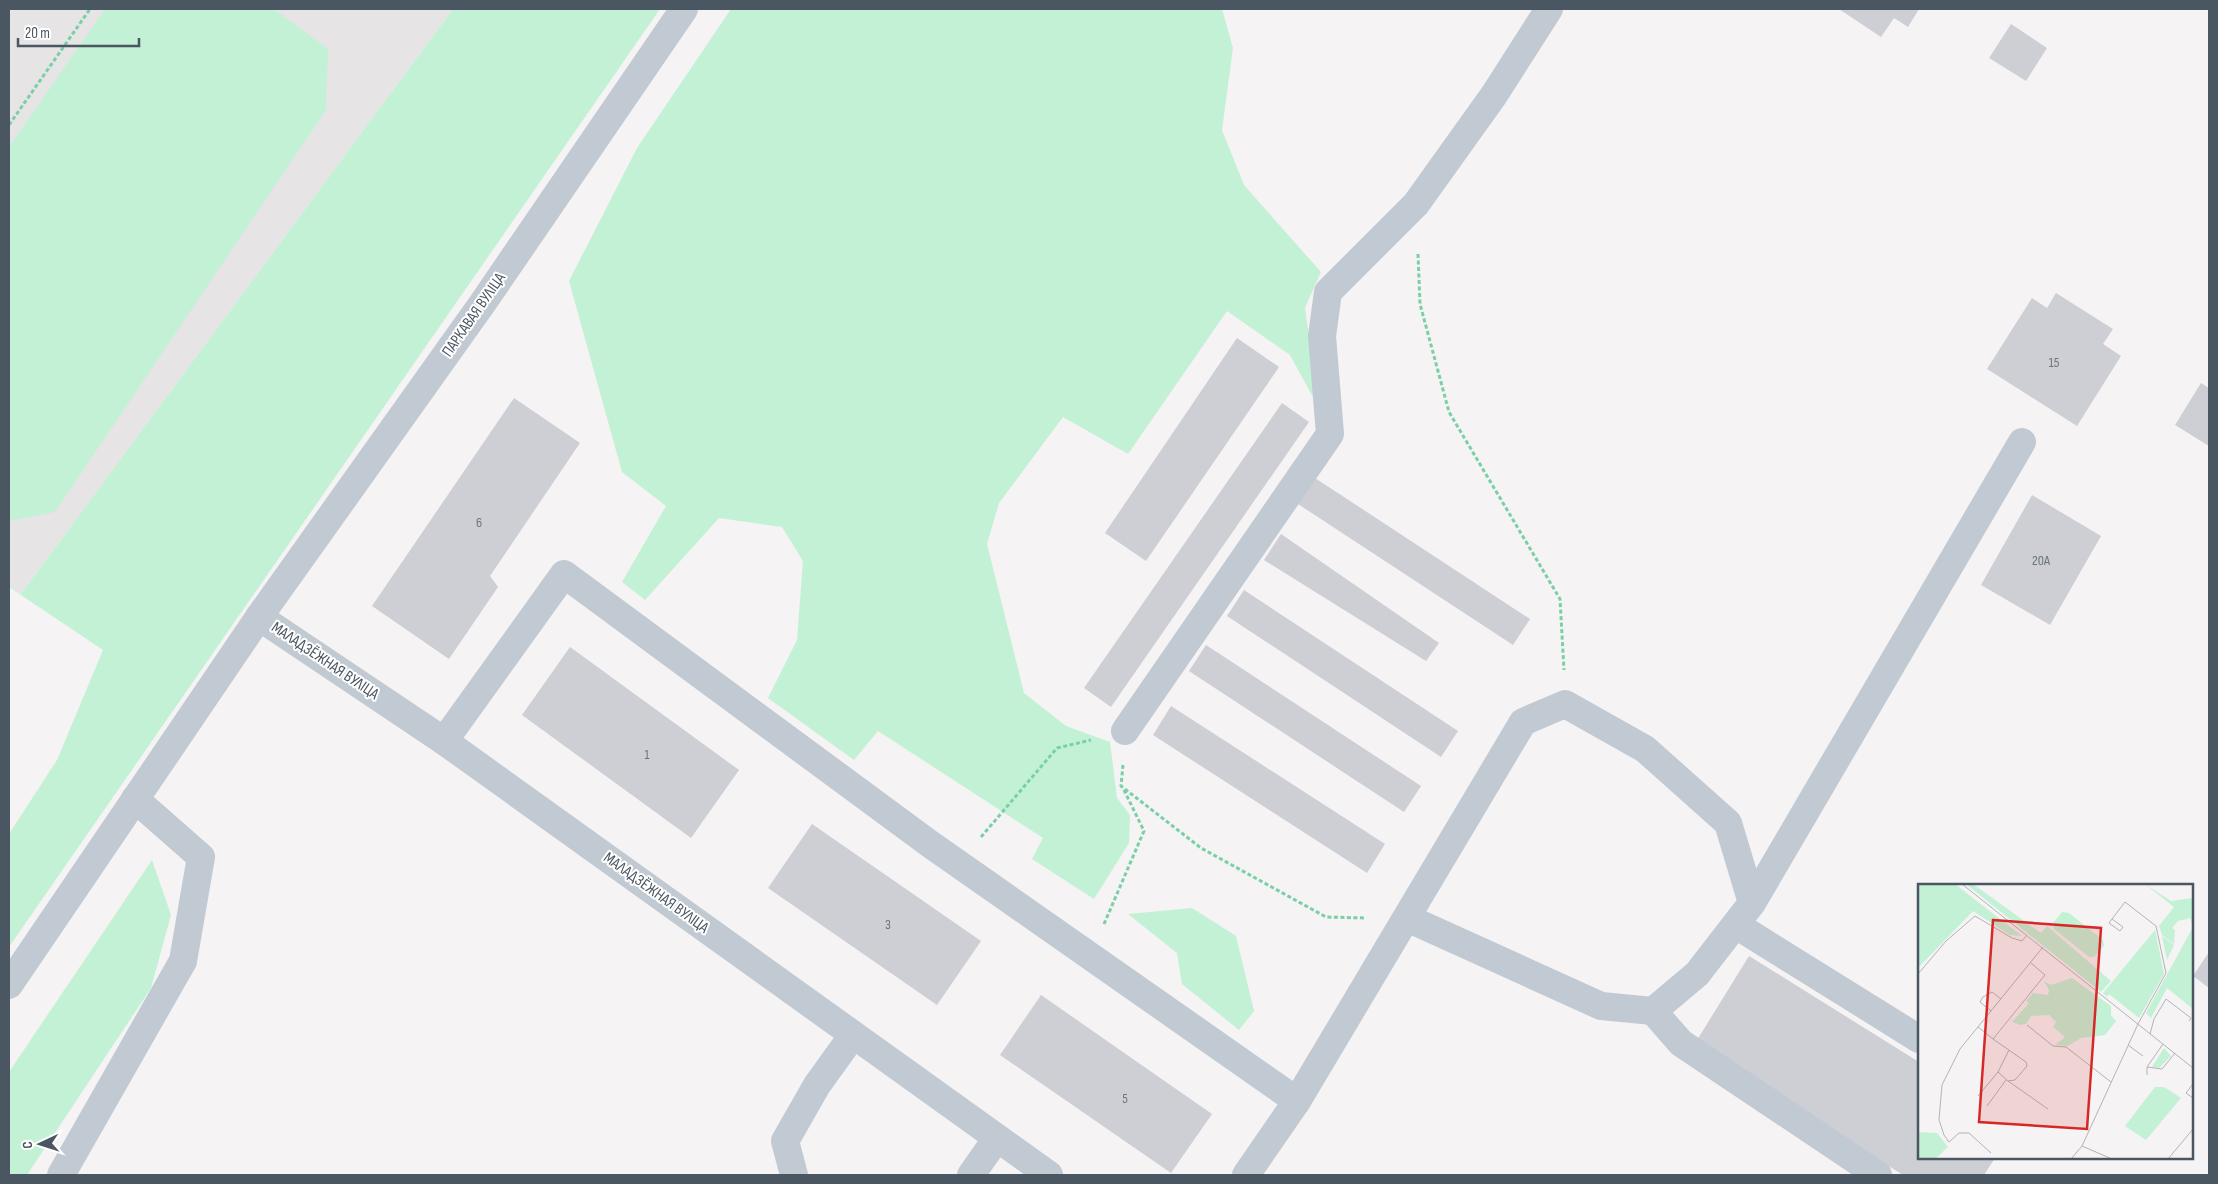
<svg xmlns="http://www.w3.org/2000/svg" width="2218" height="1184" font-family="'Sofia Sans Condensed',sans-serif">
  <style>
    .education { fill: #e6e4e5 }
    .green { fill: #c3f1d5 }
    .building { fill: #cdcfd5 }
    .lines { fill: none; stroke-linecap: round; stroke-linejoin: round }
    .path { stroke: #7ad0a6; stroke-width: 3; stroke-dasharray: 4 2.5; stroke-linecap: butt }
    .minor { stroke: #c1cad2; stroke-width: 28 }
    .labels { text-anchor: middle; dominant-baseline: central; stroke-width: 4; stroke-linejoin: round; paint-order: stroke }
    .number-label { font-size: 14px; fill: #6b747e }
    .street-label { font-size: 16px; fill: #4a5661; stroke: #fff }
    .inset-road { fill: none; stroke: #b1b4b9; stroke-width: 1 }
    .view { fill: #d62828; fill-opacity: 0.15; stroke: #d62828; stroke-width: 2.5 }
    .inset-edge { fill: none; stroke: #4a5661; stroke-width: 2.5 }
  </style>
  <rect width="100%" height="100%" fill="#f5f3f3"/>
  <!-- education -->
  <path class="education" d="M9,9H453L21,594L9,586Z"/>
  <!-- green -->
  <g class="green">
    <path d="M105,9H274L328,49L326,110L55,512L9,521V147Z"/>
    <path d="M453,9H660L9,947V834L57,760L103,650L9,587V586L21,594Z"/>
    <path d="M731,9H1222L1233,48L1222,130L1244,185L1321,272L1305,308L1319,408L1290,355L1227,311L1128,454L1063,417L999,503L987,544L1024,693L1066,726L1110,742L1117,798L1130,815L1129,843L1094,899L1032,859L1043,838L878,731L854,760L768,698L797,640L803,561L782,527L719,518L645,600L622,582L666,506L622,472L569,281L637,148Z"/>
    <path d="M152,860L171,915L151,988L27,1175H9V1072Z"/>
    <path d="M1192,908L1236,936L1254,1011L1239,1030L1182,984L1177,953L1128,914Z"/>
  </g>
  <!-- building -->
  <g class="building">
    <path d="M1839,9H1919L1908,27L1894,18L1881,37Z"/>
    <path d="M2011,24L2047,48L2026,81L1989,58Z"/>
    <path d="M2056,293L2113,329L2103,344L2121,356L2077,426L1987,369L2032,298L2047,308Z"/>
    <path d="M1237,338L1279,367L1146,561L1105,533Z"/>
    <path d="M2201,383L2209,388V446L2175,425Z"/>
    <path d="M514,398L580,443L490,576L498,587L449,659L372,606Z"/>
    <path d="M1282,403L1309,422L1111,707L1084,688Z"/>
    <path d="M1315,478L1530,619L1513,645L1298,504Z"/>
    <path d="M2032,495L2101,536L2050,625L1981,585Z"/>
    <path d="M1281,534L1439,643L1426,661L1264,560Z"/>
    <path d="M1244,590L1458,731L1441,757L1227,616Z"/>
    <path d="M1206,645L1421,786L1404,812L1189,671Z"/>
    <path d="M570,647L739,770L691,838L522,715Z"/>
    <path d="M1171,706L1385,844L1367,873L1153,735Z"/>
    <path d="M812,824L981,941L937,1005L768,888Z"/>
    <path d="M2209,952V988L2193,976Z"/>
    <path d="M1749,956L1919,1062V1158H1995L1984,1175H1903L1694,1045Z"/>
    <path d="M1041,995L1212,1114L1171,1173L1000,1055Z"/>
  </g>
  <g class="lines">
    <!-- path -->
    <g class="path">
      <path d="M9,125L90,9"/>
      <path d="M1418,254L1420,304L1449,412L1560,599L1564,670"/>
      <path d="M1123,765L1121,786L1201,848L1326,917L1365,918"/>
      <path d="M981,837L1057,748L1091,740"/>
      <path d="M1104,924L1144,831L1123,788"/>
    </g>
    <!-- minor -->
    <g class="minor">
      <path d="M259,617L444,741L1049,1175"/>
      <path d="M1125,731L1330,434L1322,336L1328,292L1416,204L1494,95L1549,9"/>
      <path d="M444,741L564,574L930,844L1297,1101L1246,1175"/>
      <path d="M1752,903L2022,442"/>
      <path d="M1736,925L1919,1039"/>
      <path d="M9,985L259,617L482,304L684,9"/>
      <path d="M1653,1011L1681,1043L1878,1175"/>
      <path d="M1297,1101L1523,722L1565,704L1645,749L1728,823L1752,903L1697,974L1653,1011L1601,1006L1407,918"/>
      <path d="M61,1175L183,961L201,857L135,799"/>
      <path d="M794,1175L785,1141L817,1085L853,1035"/>
      <path d="M971,1175L997,1138"/>
    </g>
  </g>
  <g class="labels">
    <!-- number labels -->
    <g class="number-label">
      <text x="2054" y="362">15</text>
      <text x="479" y="522">6</text>
      <text x="2041" y="560">20А</text>
      <text x="647" y="754">1</text>
      <text x="888" y="924">3</text>
      <text x="1125" y="1098">5</text>
    </g>
    <!-- street labels -->
    <g class="street-label">
      <text transform="translate(474 315) rotate(-55)">ПАРКАВАЯ ВУЛІЦА</text>
      <text transform="translate(325 661) rotate(34)">МАЛАДЗЁЖНАЯ ВУЛІЦА</text>
      <text transform="translate(656 893) rotate(36)">МАЛАДЗЁЖНАЯ ВУЛІЦА</text>
    </g>
  </g>
  <!-- overview -->
  <g transform="translate(1918 884)">
    <rect width="275" height="275" fill="#f5f3f3"/>
    <path d="M0,0H37L104,52L92,51L55,27L0,84ZM48,0H55L123,49L164,0L129,42L193,97L183,108ZM227,0L253,17L275,14V125L249,104L233,134L228,129L275,43L272,34L260,37L254,44L257,46L256,60L244,51L241,42L256,23ZM144,28L151,29L185,56L186,62L176,73H171L136,45L135,39ZM237,46L246,90L221,134L191,110L189,113L185,109ZM244,52L256,61L249,76ZM154,94L193,122V131L198,137L187,151L163,154L150,162L137,161L147,153L135,143L138,138L131,131L113,132L108,140L102,141L94,138L111,119L108,117L115,109L130,111L131,106L126,97L133,101ZM246,164L253,172L241,184L234,183ZM237,203H246L263,214L228,256L207,242ZM0,248L19,249L30,263L17,275H0Z" fill="#c3f1d5"/>
    <path class="inset-road" d="M44,0L275,184M0,90L28,57L57,32L94,54L104,57L109,51M73,127L62,118L65,113L74,108L83,115M109,141L135,162L148,163L193,198M60,143L75,155L127,91L113,79M232,150L236,135L248,115L273,134L271,137M75,155L108,178L109,182L97,196L90,197L80,188L91,166M210,161L225,172M229,183L244,185L257,169M229,191V183L245,160M90,197L130,225M275,200L268,209L275,214M60,212L80,188M69,222L88,196M164,262L194,275M73,269L51,249H41L31,258L26,251L21,236L24,201L42,165L125,63M153,275L164,262L220,140L248,89L238,42L207,18L194,35L191,39L202,47L205,43L194,35M250,275L275,245"/>
    <path class="view" d="M75,36L183,44L169,245L61,238Z"/>
    <rect width="275" height="275" class="inset-edge"/>
  </g>
  <!-- border -->
  <rect width="2218" height="1184" fill="none" stroke="#4a5661" stroke-width="20"/>
  <!-- north arrow -->
  <g transform="translate(40 1144) rotate(266)" stroke="#ffffff" stroke-width="4" paint-order="stroke">
  <path d="M0-4L9 19L0 12L-9 19Z" fill="#4a5661"/>
  <text y="-8" font-size="14" font-weight="bold" text-anchor="middle" fill="#4a5661">С</text>
  </g>
  <!-- scale -->
  <path d="M18 38v8h121v-8" fill="none" stroke="#4a5661" stroke-width="2.5"/>
  <text x="25" y="38" font-size="15" fill="#4a5661" stroke="#ffffff" stroke-width="4" paint-order="stroke">20 m</text>
</svg>
